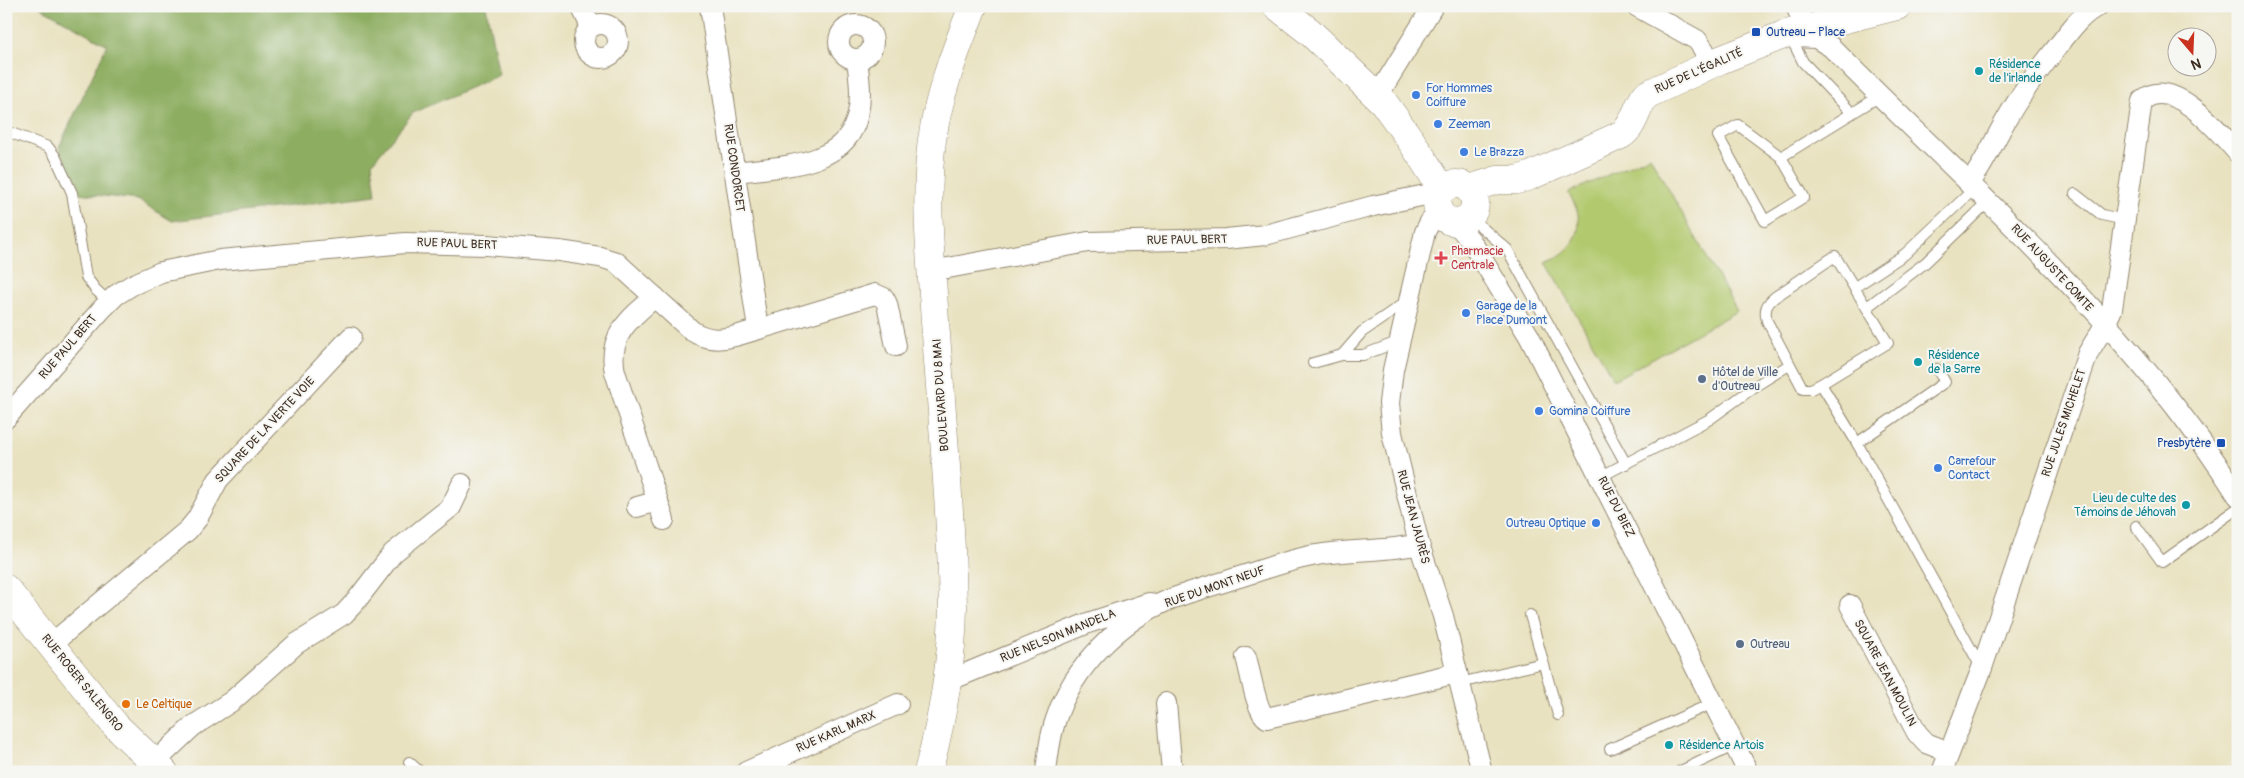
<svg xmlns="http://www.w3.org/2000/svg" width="2244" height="778" font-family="Pangolin,sans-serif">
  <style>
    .green { fill: #b2c96e; stroke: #767a46 }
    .forest { fill: #8dad61; stroke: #646c40 }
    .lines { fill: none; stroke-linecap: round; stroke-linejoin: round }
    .lane-casing { stroke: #92866f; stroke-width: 12 }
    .street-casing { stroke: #92866f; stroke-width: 22 }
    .secondary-casing { stroke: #92866f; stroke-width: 29 }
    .lane { stroke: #fff; stroke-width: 10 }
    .street { stroke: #fff; stroke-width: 20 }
    .secondary { stroke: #fff; stroke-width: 28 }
    .transit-dot { fill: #1a4fb4; stroke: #f6f6f2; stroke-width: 2 }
    .culture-dot { fill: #0f9aa8; stroke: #f6f6f2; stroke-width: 2 }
    .shop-dot { fill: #3f7fe0; stroke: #f6f6f2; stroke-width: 2 }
    .health-dot { fill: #e0444e; stroke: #f6f6f2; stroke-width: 2 }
    .service-dot { fill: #5c6f8a; stroke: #f6f6f2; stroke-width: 2 }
    .food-dot { fill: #e8710a; stroke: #f6f6f2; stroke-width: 2 }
    .labels { text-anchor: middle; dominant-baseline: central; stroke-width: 4; stroke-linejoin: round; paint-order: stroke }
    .transit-label { font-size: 12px; fill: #164399; stroke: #f6f6f2; text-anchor: start }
    .culture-label { font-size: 12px; fill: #0d838f; stroke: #f6f6f2; text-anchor: start }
    .street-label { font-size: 12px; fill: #3b2a1e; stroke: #f6f6f2 }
    .shop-label { font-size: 12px; fill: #366cbe; stroke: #f6f6f2; text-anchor: start }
    .health-label { font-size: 12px; fill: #be3a42; stroke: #f6f6f2; text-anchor: start }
    .service-label { font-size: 12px; fill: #4e5e75; stroke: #f6f6f2; text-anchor: start }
    .food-label { font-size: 12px; fill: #c56008; stroke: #f6f6f2; text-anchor: start }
  </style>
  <rect width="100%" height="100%" fill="#f6f6f2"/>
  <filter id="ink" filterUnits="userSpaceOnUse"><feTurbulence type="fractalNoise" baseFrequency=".02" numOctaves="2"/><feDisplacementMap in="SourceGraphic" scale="10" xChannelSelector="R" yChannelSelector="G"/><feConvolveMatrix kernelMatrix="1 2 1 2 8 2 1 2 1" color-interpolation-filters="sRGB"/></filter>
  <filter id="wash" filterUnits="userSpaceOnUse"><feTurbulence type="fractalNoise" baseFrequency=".0096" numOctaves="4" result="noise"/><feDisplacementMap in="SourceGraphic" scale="20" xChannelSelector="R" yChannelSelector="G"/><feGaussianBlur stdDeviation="1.12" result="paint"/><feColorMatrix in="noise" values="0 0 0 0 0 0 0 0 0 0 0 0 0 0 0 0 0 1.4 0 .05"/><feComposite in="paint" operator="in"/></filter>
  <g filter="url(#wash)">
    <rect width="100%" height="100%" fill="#e9e2c0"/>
    <!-- green -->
    <g class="green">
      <path d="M1799,6H1845L1804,17Z"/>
      <path d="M1650,156L1737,311L1614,380L1546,262C1580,250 1588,221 1568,193Z"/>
    </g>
    <!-- forest -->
    <path class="forest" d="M38,6H486L499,75L413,113L372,163L376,195L172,221L138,200L78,193L59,147L107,45Z"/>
  </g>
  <g filter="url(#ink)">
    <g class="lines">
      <defs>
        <g id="lane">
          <path d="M1789,34L1803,62L1852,113"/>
          <path d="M1738,125L1781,157L1804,197L1765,221L1718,136Z"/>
          <path d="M6,131L48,147L55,156L72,193L86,277L96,290L109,302"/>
          <path d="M1781,157L1880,96"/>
          <path d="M2075,194L2102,215L2125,220"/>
          <path d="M1473,211L1479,225L1507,249L1626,464"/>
          <path d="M1835,256L1888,343L1821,384L1811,389H1803L1767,321C1764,310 1766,304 1775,297Z"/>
          <path d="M1855,287L1905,254L1974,189"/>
          <path d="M1867,307L1925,263L1988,202"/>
          <path d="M1400,341L1363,355H1342L1362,332L1409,300"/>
          <path d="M1313,363L1342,355"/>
          <path d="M1821,384L1857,443L1981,667"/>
          <path d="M1857,443L1945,382L1937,369"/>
          <path d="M1600,477L1710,419L1757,385L1789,365"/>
          <path d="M2136,526L2162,562L2238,508"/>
          <path d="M1530,615L1558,715"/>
          <path d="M1460,683L1543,663"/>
          <path d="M1610,749L1713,703"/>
          <path d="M782,756L785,772"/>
          <path d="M409,762L420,772"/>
          <path d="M1679,772L1735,745"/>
        </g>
        <g id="street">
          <path d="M581,6L591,27"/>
          <path d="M710,6L758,329"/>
          <path d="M1636,6L1697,40L1704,50L1707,66"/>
          <path d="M1796,6L1806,29"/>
          <circle cx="601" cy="41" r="17"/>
          <circle cx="856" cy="42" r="17"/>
          <path d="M1795,37L1816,38L1831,47C1972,190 2130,324 2238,496"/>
          <path d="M1377,97L1433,6"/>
          <path d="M735,172C778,166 848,168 858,113C862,95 859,76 857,59"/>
          <path d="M1969,184C1986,162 1995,138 2009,115C2023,90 2041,68 2058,46C2070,31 2080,15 2098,6"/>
          <path d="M1439,212L1430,222L1425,232L1393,370L1389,403L1392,433L1419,544L1443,616L1482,772"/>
          <path d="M1455,222L1471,241L1529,336L1748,772"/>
          <path d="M932,271L1088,242L1226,239L1265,235L1373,206L1440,192"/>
          <path d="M655,297C630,318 607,336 615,372L664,520"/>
          <path d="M6,418L102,309L116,295L132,285L161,272L220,260L405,243L487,245L559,251L600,257L616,262L692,331C708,341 722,340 739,335L875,294L884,298L887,304L896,346"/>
          <path d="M637,507L658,501"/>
          <path d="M1850,605L1917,733L1926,743L1949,752"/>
          <path d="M50,645L188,530L197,519L218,480L351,337"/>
          <path d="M1246,657C1250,670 1256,712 1267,718L1457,673"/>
          <path d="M948,681L1088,623L1149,603"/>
          <path d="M1166,703L1172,772"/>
          <path d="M154,763L193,726L232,701L296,644L344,614L356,601L393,553L451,507L462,484"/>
          <path d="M746,772L898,704"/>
          <path d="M1046,772C1048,754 1050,736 1056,719C1073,667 1120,620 1171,599C1192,591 1215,585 1236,578C1263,570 1290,559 1317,555C1351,549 1385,552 1419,544"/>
          <path d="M1942,772L1982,668L2088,353L2105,325L2112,309L2142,101C2172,73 2221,134 2238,153"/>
        </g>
        <g id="secondary">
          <path d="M1277,6L1310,32L1384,103L1412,142L1442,189"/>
          <circle cx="1456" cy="203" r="19"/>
          <path d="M1469,189L1497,180H1517L1530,176L1621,135C1635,126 1636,107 1646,95L1720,60L1786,34L1897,6"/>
          <path d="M6,589L115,725L164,772"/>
          <path d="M928,772C943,717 952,664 953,607C951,512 942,416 935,321C931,261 924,199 932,140C939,92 956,50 973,6"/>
        </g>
      </defs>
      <!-- lane casing -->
      <use href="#lane" class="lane-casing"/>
      <!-- street casing -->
      <use href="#street" class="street-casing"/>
      <!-- secondary casing -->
      <use href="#secondary" class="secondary-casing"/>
      <!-- lane -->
      <use href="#lane" class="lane"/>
      <!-- street -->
      <use href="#street" class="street"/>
      <!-- secondary -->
      <use href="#secondary" class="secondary"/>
    </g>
  </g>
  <!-- markers -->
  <g class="transit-dot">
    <rect x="1751" y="27" width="10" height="10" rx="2.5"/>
    <rect x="2216" y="438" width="10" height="10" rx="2.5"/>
  </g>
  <g class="culture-dot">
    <circle cx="1979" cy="71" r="5"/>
    <circle cx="1918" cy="362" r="5"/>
    <circle cx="2186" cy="505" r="5"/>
    <circle cx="1669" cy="745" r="5"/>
  </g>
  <g class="shop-dot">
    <circle cx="1416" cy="95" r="5"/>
    <circle cx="1438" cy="124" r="5"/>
    <circle cx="1464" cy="152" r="5"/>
    <circle cx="1466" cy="313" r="5"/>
    <circle cx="1539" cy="411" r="5"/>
    <circle cx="1938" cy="468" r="5"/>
    <circle cx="1596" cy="523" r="5"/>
  </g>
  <path class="health-dot" d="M1438.5 250.5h5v5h5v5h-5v5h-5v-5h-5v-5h5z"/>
  <g class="service-dot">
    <circle cx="1702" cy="379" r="5"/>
    <circle cx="1740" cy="644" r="5"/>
  </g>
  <circle class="food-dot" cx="126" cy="704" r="5"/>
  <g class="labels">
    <!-- transit labels -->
    <g class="transit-label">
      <text x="1766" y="32">Outreau – Place</text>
      <text x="2211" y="443" text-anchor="end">Presbytère</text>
    </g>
    <!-- culture labels -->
    <g class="culture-label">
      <text x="1989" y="64">Résidence<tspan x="1989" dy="14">de l'irlande</tspan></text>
      <text x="1928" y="355">Résidence<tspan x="1928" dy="14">de la Sarre</tspan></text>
      <text x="2176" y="498" text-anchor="end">Lieu de culte des<tspan x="2176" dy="14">Témoins de Jéhovah</tspan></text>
      <text x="1679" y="745">Résidence Artois</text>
    </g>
    <!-- street labels -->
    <g class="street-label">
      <text transform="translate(1699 71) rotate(-24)">RUE DE L'ÉGALITÉ</text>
      <text transform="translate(734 168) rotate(82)">RUE CONDORCET</text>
      <text transform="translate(1187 240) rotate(-1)">RUE PAUL BERT</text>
      <text transform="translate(457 244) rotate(2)">RUE PAUL BERT</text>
      <text transform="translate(2052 268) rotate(47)">RUE AUGUSTE COMTE</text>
      <text transform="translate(68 347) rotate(-49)">RUE PAUL BERT</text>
      <text transform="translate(941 395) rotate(-94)">BOULEVARD DU 8 MAI</text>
      <text transform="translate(2064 423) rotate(-71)">RUE JULES MICHELET</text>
      <text transform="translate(265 430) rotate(-47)">SQUARE DE LA VERTE VOIE</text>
      <text transform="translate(1616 507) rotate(63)">RUE DU BIEZ</text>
      <text transform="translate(1413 517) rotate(75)">RUE JEAN JAURÈS</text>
      <text transform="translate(1215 587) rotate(-19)">RUE DU MONT NEUF</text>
      <text transform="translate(1058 636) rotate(-22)">RUE NELSON MANDELA</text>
      <text transform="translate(1885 673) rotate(62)">SQUARE JEAN MOULIN</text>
      <text transform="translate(82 683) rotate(51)">RUE ROGER SALENGRO</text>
      <text transform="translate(836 732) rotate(-24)">RUE KARL MARX</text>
    </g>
    <!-- shop labels -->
    <g class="shop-label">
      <text x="1426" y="88">For Hommes<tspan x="1426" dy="14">Coiffure</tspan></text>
      <text x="1448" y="124">Zeeman</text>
      <text x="1474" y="152">Le Brazza</text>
      <text x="1476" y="306">Garage de la<tspan x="1476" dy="14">Place Dumont</tspan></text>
      <text x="1549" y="411">Gomina Coiffure</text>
      <text x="1948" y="461">Carrefour<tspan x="1948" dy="14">Contact</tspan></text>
      <text x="1586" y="523" text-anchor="end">Outreau Optique</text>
    </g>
    <!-- health labels -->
    <g class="health-label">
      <text x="1451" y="251">Pharmacie<tspan x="1451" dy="14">Centrale</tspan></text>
    </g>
    <!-- service labels -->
    <g class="service-label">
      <text x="1712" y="372">Hôtel de Ville<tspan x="1712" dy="14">d'Outreau</tspan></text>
      <text x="1750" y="644">Outreau</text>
    </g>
    <!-- food labels -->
    <g class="food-label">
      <text x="136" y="704">Le Celtique</text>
    </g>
  </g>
  <!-- margin -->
  <rect width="2244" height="778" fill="none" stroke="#f6f6f2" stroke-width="25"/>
  <!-- north arrow -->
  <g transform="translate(2192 52) rotate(161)"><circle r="24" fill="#f6f6f2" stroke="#aba49d"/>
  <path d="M0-4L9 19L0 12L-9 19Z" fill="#c8321e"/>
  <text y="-8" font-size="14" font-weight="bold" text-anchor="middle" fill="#3b2a1e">N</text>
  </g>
</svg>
